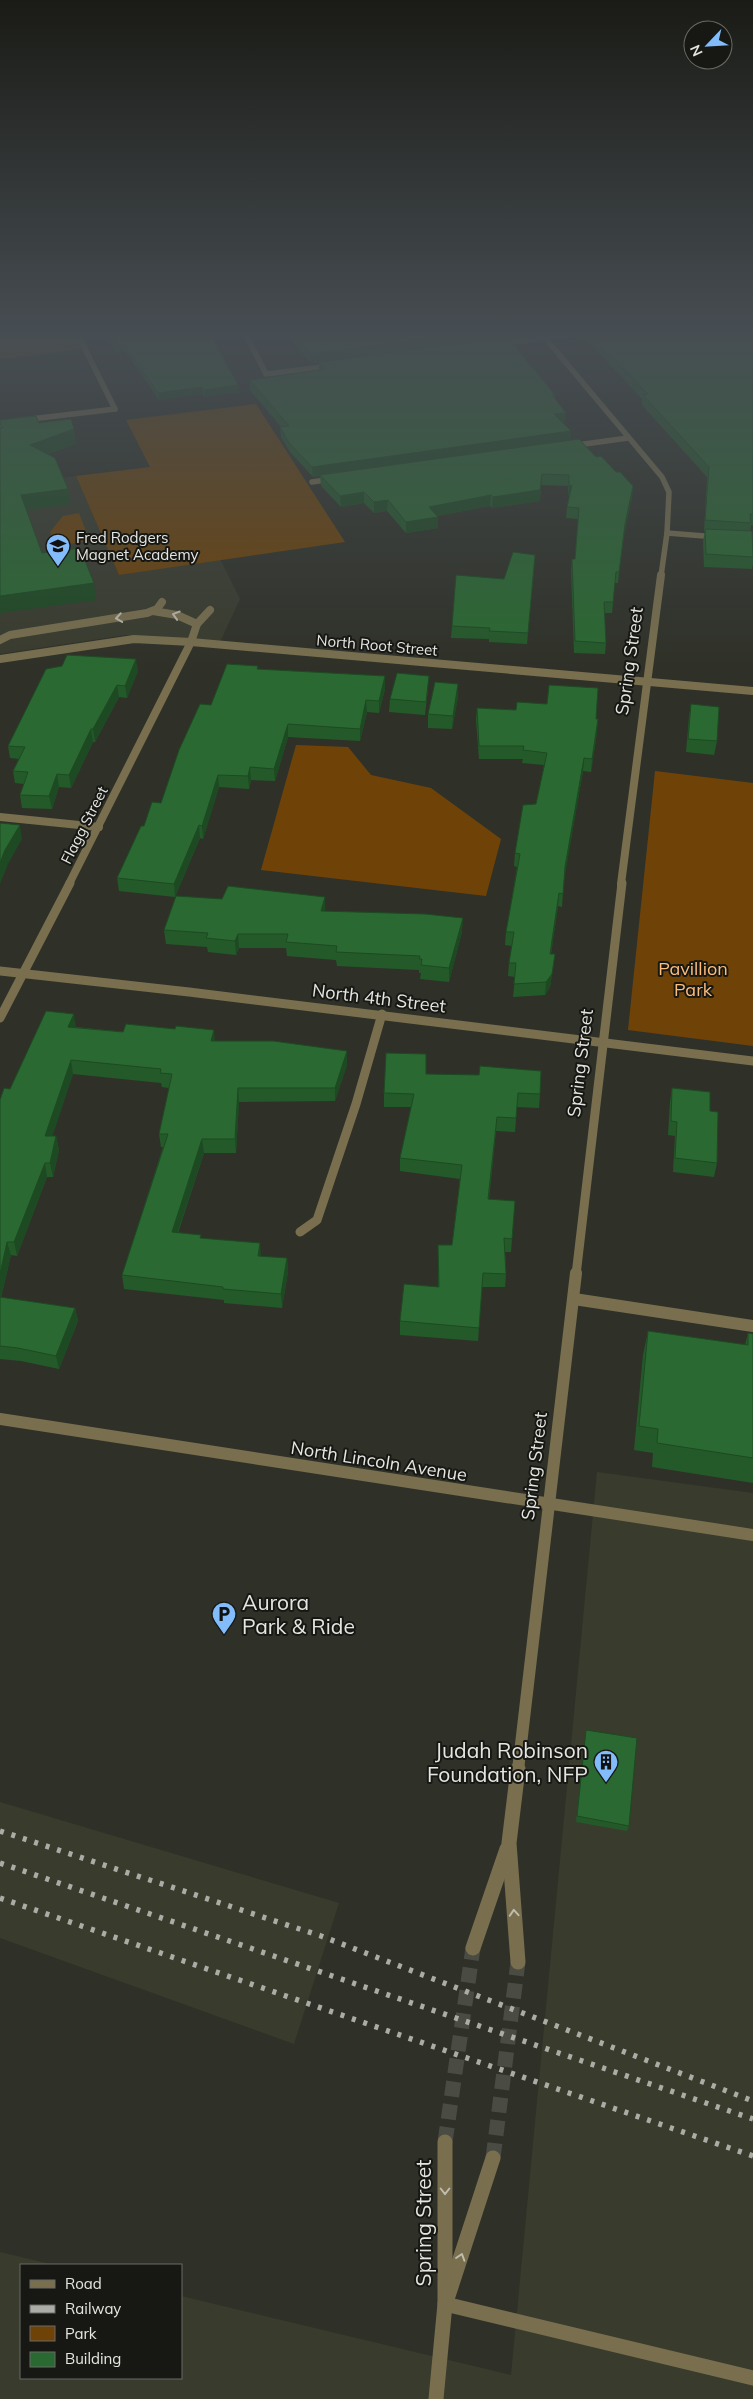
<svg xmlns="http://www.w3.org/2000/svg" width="753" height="2399" font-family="Mulish,sans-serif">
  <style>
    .built { fill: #393b2d }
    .green { fill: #6f4308 }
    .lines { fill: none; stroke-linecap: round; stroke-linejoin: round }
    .street-tunnel { stroke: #4a4c44; stroke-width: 15; stroke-dasharray: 15 8; stroke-linecap: butt }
    .lane-far4 { stroke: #796f4f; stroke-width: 5.5 }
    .lane-far3 { stroke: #796f4f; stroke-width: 8 }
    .lane-far2 { stroke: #796f4f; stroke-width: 9 }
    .lane-far1 { stroke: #796f4f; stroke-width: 12 }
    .lane { stroke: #796f4f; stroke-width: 15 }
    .street-far4 { stroke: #796f4f; stroke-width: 5.5 }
    .street-far3 { stroke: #796f4f; stroke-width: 8 }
    .street-far2 { stroke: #796f4f; stroke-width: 9 }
    .street-far1 { stroke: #796f4f; stroke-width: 12 }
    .street { stroke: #796f4f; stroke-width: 15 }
    .rail { stroke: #abaca6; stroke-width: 5.5; stroke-dasharray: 4 8; stroke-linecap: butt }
    .wall { fill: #245a2a }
    .shaded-wall { fill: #1d4a22 }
    .building { fill: #2a6931; stroke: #1d4a22 }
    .oneway { stroke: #bfbcae }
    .labels { text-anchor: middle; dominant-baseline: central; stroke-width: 4; stroke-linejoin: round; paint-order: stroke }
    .far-poi-label { font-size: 15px; fill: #e5e6e1; stroke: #171814; text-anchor: start }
    .far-street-label { font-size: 15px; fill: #e5e6e1; stroke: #171814 }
    .street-label { font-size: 18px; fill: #e5e6e1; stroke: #171814 }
    .park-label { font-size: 18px; fill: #fdbd7b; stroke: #171814 }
    .near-poi-label { font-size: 21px; fill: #e5e6e1; stroke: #171814; text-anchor: start }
    .near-street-label { font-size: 21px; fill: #e5e6e1; stroke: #171814 }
  </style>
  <rect width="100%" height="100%" fill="#2f3128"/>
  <!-- built -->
  <g class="built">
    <path d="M76,476L119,575L220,559L240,599L220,642L126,635L0,654V486Z"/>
    <path d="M597,1472L753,1493V2399H0V2252L54,2265H21V2378H181V2296L511,2375Z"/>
    <path d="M0,1802L339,1903L294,2044L0,1938Z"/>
  </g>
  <!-- green -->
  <g class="green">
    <path d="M0,333H73L81,349L0,359Z"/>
    <path d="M256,404L345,542L119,575L76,476L150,467L126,420Z"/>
    <path d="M79,513L90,541L55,546L50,532L63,516Z"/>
    <path d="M296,745L348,747L371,775L431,788L501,839L486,896L261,870Z"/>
    <path d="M655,771L753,783V1046L628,1030Z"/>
  </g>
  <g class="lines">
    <!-- street-tunnel -->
    <g class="street-tunnel">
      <path d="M445,2142L473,1948"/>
      <path d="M493,2158L518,1962"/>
    </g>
    <!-- lane-far4 -->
    <path class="lane-far4" d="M0,425L14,421L115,409"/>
    <!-- lane-far3 -->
    <g class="lane-far3">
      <path d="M153,611L177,615L197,624"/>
      <path d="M0,640L10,635L147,613L157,609L162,602"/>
      <path d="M191,642L197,624L210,610"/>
    </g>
    <!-- lane-far2 -->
    <path class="lane-far2" d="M300,1232L317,1220L356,1104L382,1014"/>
    <!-- lane-far1 -->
    <path class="lane-far1" d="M574,1299L753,1326"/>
    <!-- lane -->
    <path class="lane" d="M445,2304L753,2378"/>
    <!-- street-far4 -->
    <g class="street-far4">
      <path d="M77,333L115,409"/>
      <path d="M245,333L266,374L331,366"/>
      <path d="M541,333L662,477L669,492L667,533L661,576"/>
      <path d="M499,344L582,333"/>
      <path d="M570,446L628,438"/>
      <path d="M312,482L332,479"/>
      <path d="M667,533L717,537"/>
    </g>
    <!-- street-far3 -->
    <g class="street-far3">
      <path d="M0,659L134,639L191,642L753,691"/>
      <path d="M0,817L99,827"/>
      <path d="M69,884L191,642"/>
      <path d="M621,884L661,575"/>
    </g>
    <!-- street-far2 -->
    <g class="street-far2">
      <path d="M0,971L189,992L753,1061"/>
      <path d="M0,1018L70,883"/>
      <path d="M576,1275L622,883"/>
    </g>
    <!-- street-far1 -->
    <g class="street-far1">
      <path d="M0,1419L753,1535"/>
      <path d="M518,1770L576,1273"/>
    </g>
    <!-- street -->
    <g class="street">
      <path d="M518,1769L509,1843L518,1962"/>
      <path d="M473,1948L507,1849"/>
      <path d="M448,2296L493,2158"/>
      <path d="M436,2399L445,2304V2142"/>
    </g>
    <!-- rail -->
    <g class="rail">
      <path d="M0,1831L321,1936L753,2101"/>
      <path d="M0,1863L753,2119"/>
      <path d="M0,1898L753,2156"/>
    </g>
  </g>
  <!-- wall -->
  <g class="wall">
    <path d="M104,333H209L239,392L205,397L203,394L159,400L125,351L117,352L107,339Z"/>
    <path d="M285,333H501V339L555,395V399L565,422L562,423L571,431L570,441L596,457L633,486L632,497L624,535L618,583H615L612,613H604L606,643L605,654L574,653L571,570L572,559H575L578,519L566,518L567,507L569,496H568V486L541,485L540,501L492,508L490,506L437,516L438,517V528L406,533L387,511L374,513L364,503L341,507L321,486L320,476L313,477L290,452L281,437L280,427H281L250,390V380L319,370V362L311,363Z"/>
    <path d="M584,333H753V525H751L750,531L753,544V563L752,569L704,567L703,541L705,531H704L707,477L642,405V399L584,337Z"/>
    <path d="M535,555L527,644L489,642V639L451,638L452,626L504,579Z"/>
    <path d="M258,666V669L385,676V689L379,713L367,712L360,741L288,737L275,781L251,780L249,789L219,787L203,839L200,838L175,897L119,891L117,878L144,826L161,803L211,705Z"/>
    <path d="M138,671L127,698L119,697L95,742H93L71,788L59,787L52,809L22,808L20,795L24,784L15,783L13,771L19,759L10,758L8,746Z"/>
    <path d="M428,689L425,715L389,712L390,699Z"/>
    <path d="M458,697L452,729L428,728V714Z"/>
    <path d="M691,704L717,741L714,755L686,752L689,717Z"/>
    <path d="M477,708L596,719L597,732L591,772L583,771L564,878L562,907L558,906L551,954H555L550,987L545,995L513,997L515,977L508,976L509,963L512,946L505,945L506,932L517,867L514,866L515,853L536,804L544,765L522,763L523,759H479L476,720Z"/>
    <path d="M325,911L462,932L449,982L420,979L421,973H419V970L337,966L336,960L287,956L286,948H239L236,955L208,952L207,947L166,944L164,930Z"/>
    <path d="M76,1027L215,1041L347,1065L335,1101L239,1102L236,1153H204L178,1233L201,1235V1238L261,1257L287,1258L288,1272L282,1308L224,1303V1300L124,1289L122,1275L163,1147H161L159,1134L169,1088L162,1087L161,1083L73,1074L52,1136H56L59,1150L53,1177H47L17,1256L11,1255L1,1298L75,1308L78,1321L59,1369L21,1361L0,1359V1100L10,1089Z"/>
    <path d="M426,1074L540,1094L539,1108L517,1107L515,1132L496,1131L489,1199L512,1239L511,1252H505L506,1274L505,1287H482L478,1341L400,1335V1321L438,1287V1245H452L460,1179L400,1171V1158L411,1107H384V1093Z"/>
    <path d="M672,1088L710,1111L717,1163L714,1177L673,1172L675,1136L668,1135L670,1102Z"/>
    <path d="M648,1331L745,1345L748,1333L753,1334V1483L652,1467L653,1453L634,1450L643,1355Z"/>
    <path d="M586,1730L629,1826L627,1831L576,1822Z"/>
  </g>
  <!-- shaded-wall -->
  <g class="shaded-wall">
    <path d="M474,333H501V339L311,363V354Z"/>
    <path d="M124,344L125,351L117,352L116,345Z"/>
    <path d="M238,385L239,392L205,397V390Z"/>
    <path d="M202,387L203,394L159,400L158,393Z"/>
    <path d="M566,413L565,422L553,424L554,414Z"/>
    <path d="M74,429L76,444L32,461L30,445Z"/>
    <path d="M571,431L570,441L320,475V476L313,477L312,467Z"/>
    <path d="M542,474L540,501L492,508L493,497Z"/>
    <path d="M572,485L571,496H568L569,486Z"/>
    <path d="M633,486L632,497L624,535L618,583L625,524Z"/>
    <path d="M68,489L70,504L23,511L21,495Z"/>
    <path d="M364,492V503L341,507L340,496Z"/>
    <path d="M491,495L490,506L428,518L429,507Z"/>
    <path d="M388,500L387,511L374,513V502Z"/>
    <path d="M438,517V528L406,533V522Z"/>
    <path d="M94,583L96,600L0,613V596Z"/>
    <path d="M136,659L138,671L127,698L125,686Z"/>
    <path d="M385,676V689L379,713V701Z"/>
    <path d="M458,684V697L452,729L453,716Z"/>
    <path d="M117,685L119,697L95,742L93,729Z"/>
    <path d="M366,700L367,712L360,741V729Z"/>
    <path d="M598,719L597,732L591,772L592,759Z"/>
    <path d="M288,724V737L275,781L274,769Z"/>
    <path d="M91,729L93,742L71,788L69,775Z"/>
    <path d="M584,758L583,771L564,881L565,867Z"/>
    <path d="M250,767L251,780L249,789L248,776Z"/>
    <path d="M57,774L59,787L52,809L49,796Z"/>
    <path d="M218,775L219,787L203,839L202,826Z"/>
    <path d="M20,825L22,839L8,864L0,884V863L5,850Z"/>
    <path d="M199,825L200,838L175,897L174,884Z"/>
    <path d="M559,893L558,906L549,967L550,954Z"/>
    <path d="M325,897V910L322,925L321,911Z"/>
    <path d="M463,918L462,932L449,982V968Z"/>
    <path d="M238,934L239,948L236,955L235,941Z"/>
    <path d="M555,954L550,987L545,995L546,982Z"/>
    <path d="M74,1014L76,1028L68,1027Z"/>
    <path d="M214,1030L215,1044L211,1041Z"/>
    <path d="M347,1051V1065L335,1101V1088Z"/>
    <path d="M71,1060L73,1074L48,1150L45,1136Z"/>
    <path d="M238,1088L239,1102L236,1153L235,1139Z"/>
    <path d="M56,1136L59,1150L53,1177L50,1163Z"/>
    <path d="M202,1139L204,1153L173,1246L172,1232Z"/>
    <path d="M45,1163L47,1177L17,1256L14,1242Z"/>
    <path d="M7,1242L11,1255L0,1302V1274Z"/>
    <path d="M260,1243L261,1256H258Z"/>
    <path d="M287,1258L288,1272L282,1308L281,1294Z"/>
    <path d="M75,1308L78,1321L59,1369L56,1356Z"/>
  </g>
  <!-- building -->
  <g class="building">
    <path d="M107,333H209L238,385L205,390L202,387L158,393L124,344L116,345Z"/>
    <path d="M293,333H474L311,354Z"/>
    <path d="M590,333H753V514H750L751,523L705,520L709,467L643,395L648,394Z"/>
    <path d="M508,338L555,395H552L566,413L554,414L571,431L312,467L289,443L280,427L289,426L250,380L326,369L319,362Z"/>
    <path d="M36,416L39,423L71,419L74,429L30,445L55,458L68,489L21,495L42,553L80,548L94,583L0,596V428H2L0,424V420Z"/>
    <path d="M579,439L596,457L601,456L616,472H620L633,486L625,524L619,572H616L613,602H604L606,643L575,641L572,559H575L579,508L567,507L572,485L569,486V475L542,474L540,490L493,497L491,495L429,507L438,517L406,522L388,500L374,502L364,492L340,496L320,475Z"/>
    <path d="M705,529L752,531L753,557L706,554Z"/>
    <path d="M513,552L535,555L528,633L489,631L490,628L452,626L456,575L504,579Z"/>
    <path d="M67,655L136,659L125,686L117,685L93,729H91L69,775L57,774L49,796L20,795L28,772L13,771L25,747L8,746L46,669L62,666Z"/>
    <path d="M227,664L258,666L257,669L385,676L379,701L366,700L360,729L288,724L274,769L250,767L248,776L218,775L202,826L199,825L174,884L117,878L141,826H144L152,802L161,803L179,750L200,704L211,705Z"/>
    <path d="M397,673L429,676L426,702L390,699Z"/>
    <path d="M435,682L458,684L453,716L428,714Z"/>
    <path d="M549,685L598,688L596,719H598L592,759L584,758L565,867L563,894L559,893L550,954H555L552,974L546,982L514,984L516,963H509L514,932H506L520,854L515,853L523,805L536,804L547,753L523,750L524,746H479L477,708L516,710L517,702L547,704Z"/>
    <path d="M691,704L719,707L717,741L688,739Z"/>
    <path d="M0,823L20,825L5,850L0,863Z"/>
    <path d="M228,886L325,897L321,911L425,914L463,918L449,968L421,965L422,959H419L420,956L336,952L337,946L286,942L288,934H238L235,941L206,938L208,933L164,930L176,896L222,899Z"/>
    <path d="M46,1011L74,1014L68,1027L123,1032L126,1024L175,1029L176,1026L214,1030L211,1041H273L347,1051L335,1088H238L235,1139H202L172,1232L201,1235L200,1238L260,1243L258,1256L287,1258L281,1294L223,1289V1287L122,1275L168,1134H159L172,1074L160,1073L161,1069L71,1060L45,1136H56L50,1163H45L14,1242H7L0,1274V1100L4,1088L10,1089Z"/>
    <path d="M386,1053L426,1054V1074L479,1075L480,1066L541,1071L540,1094L518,1093L516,1118L497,1117L488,1199L515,1201L512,1239L504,1238L506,1274L483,1273L479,1328L400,1321L404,1284L439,1287L438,1245H452L462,1165L400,1158L414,1094L384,1093Z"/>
    <path d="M672,1088L710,1092V1111L718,1112L717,1163L675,1158L677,1122L671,1121Z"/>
    <path d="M0,1297L75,1308L56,1356L18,1348L0,1346Z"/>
    <path d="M648,1331L748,1345V1333L753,1334V1458L657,1443L658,1429L639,1426Z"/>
    <path d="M586,1730L637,1738L629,1826L577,1816Z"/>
  </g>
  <!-- one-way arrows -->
  <defs><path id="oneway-chevron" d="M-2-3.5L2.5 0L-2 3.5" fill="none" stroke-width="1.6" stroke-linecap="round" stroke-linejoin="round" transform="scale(1.25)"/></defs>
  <g class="oneway">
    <use href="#oneway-chevron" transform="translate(176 615) rotate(-163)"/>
    <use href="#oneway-chevron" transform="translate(119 618) rotate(171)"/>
    <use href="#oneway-chevron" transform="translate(514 1913) rotate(-94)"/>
    <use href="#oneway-chevron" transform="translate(445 2191) rotate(90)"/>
    <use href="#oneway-chevron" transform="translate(461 2257) rotate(-72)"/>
  </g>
  <!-- sky -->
  <linearGradient id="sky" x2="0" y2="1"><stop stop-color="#1a1b16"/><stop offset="0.5" stop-color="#474e53"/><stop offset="1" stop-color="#474e53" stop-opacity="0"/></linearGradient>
  <rect width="753" height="669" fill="url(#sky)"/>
  <!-- icons -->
  <defs>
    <symbol id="school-pin" viewBox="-11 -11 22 30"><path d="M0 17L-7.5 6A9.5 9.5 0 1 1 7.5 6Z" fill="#82bcfa" stroke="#171814"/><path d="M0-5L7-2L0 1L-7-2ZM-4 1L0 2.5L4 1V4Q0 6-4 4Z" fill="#111"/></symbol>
    <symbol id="parking-pin" viewBox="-11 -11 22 30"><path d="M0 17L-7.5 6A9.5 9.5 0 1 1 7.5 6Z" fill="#82bcfa" stroke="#171814"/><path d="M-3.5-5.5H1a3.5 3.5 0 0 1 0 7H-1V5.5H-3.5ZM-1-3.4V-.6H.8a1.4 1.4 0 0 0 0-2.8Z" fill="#111"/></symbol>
    <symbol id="building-pin" viewBox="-11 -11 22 30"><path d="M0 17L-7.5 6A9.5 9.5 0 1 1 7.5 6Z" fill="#82bcfa" stroke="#171814"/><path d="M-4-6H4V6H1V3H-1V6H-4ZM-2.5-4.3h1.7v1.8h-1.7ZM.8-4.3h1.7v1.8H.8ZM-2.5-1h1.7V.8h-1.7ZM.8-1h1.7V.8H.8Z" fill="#111"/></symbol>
  </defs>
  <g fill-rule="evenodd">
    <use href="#school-pin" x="44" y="532" width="28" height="38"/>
    <use href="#parking-pin" x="210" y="1600" width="28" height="38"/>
    <use href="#building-pin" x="592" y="1748" width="28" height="38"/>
  </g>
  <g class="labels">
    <!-- far-poi labels -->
    <g class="far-poi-label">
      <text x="76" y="537">Fred Rodgers<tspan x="76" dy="17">Magnet Academy</tspan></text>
    </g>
    <!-- far-street labels -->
    <g class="far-street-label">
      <text transform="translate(377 645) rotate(5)">North Root Street</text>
      <text transform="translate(84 825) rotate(-63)">Flagg Street</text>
    </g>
    <!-- street labels -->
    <g class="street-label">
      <text transform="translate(629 661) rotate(-82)">Spring Street</text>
      <text transform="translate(379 998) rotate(7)">North 4th Street</text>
      <text transform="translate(580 1063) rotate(-83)">Spring Street</text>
      <text transform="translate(379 1461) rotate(9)">North Lincoln Avenue</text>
      <text transform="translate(534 1466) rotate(-83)">Spring Street</text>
    </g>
    <!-- park labels -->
    <g class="park-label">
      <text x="693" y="968">Pavillion<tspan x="693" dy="21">Park</tspan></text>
    </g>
    <!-- near-poi labels -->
    <g class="near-poi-label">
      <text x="242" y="1602">Aurora<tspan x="242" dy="24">Park &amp; Ride</tspan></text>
      <text x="588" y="1750" text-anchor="end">Judah Robinson<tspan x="588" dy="24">Foundation, NFP</tspan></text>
    </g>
    <!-- near-street labels -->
    <g class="near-street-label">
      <text transform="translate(423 2223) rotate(-90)">Spring Street</text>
    </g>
  </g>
  <!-- legend -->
  <rect x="20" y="2264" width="162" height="115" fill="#171814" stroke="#696a66"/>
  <rect x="30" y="2280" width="25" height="8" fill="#796f4f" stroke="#696a66"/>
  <text x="65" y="2289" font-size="15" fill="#e5e6e1">Road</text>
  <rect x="30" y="2305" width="25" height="8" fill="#abaca6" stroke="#696a66"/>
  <text x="65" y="2314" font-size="15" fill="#e5e6e1">Railway</text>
  <rect x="30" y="2326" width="25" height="15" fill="#6f4308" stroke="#696a66"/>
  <text x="65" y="2339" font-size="15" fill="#e5e6e1">Park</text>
  <rect x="30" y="2352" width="25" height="15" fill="#2a6931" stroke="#696a66"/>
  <text x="65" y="2364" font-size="15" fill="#e5e6e1">Building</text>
  <!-- north arrow -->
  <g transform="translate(708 45) rotate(245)"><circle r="24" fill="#171814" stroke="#696a66"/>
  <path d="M0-4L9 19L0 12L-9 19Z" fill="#82bcfa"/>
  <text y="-8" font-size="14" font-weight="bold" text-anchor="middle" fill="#e5e6e1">N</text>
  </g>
</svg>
